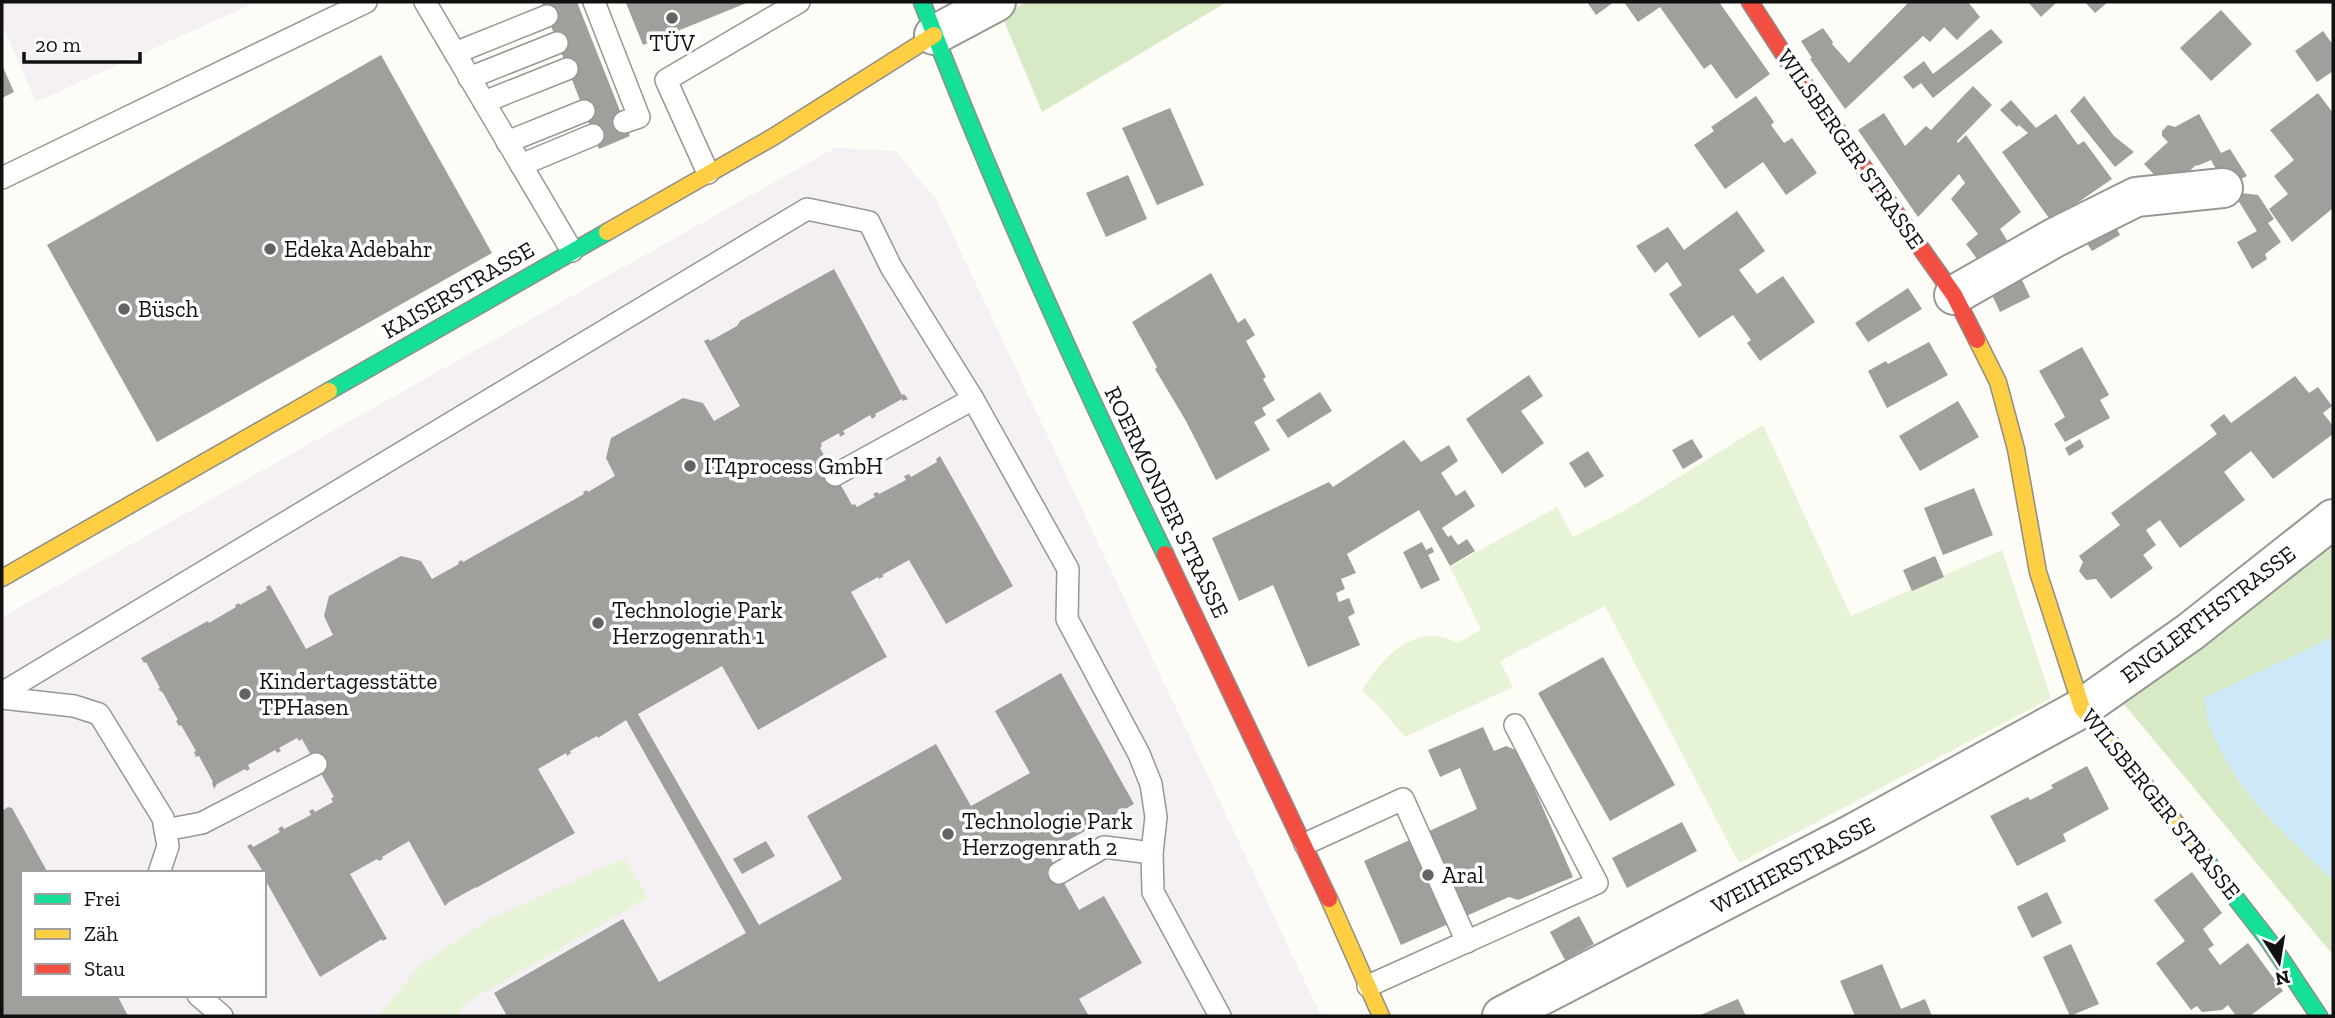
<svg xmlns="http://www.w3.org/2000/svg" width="2335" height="1018" font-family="'Zilla Slab',serif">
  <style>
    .industrial { fill: #f5f0f3; fill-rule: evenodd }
    .green { fill: #e7f3d7 }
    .forest { fill: #d8eac5 }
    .water { fill: #cde8f7 }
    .building { fill: #a19f9c }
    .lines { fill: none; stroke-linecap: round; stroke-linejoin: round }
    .lane-casing { stroke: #979795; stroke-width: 24 }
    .street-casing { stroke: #979795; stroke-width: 42 }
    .fast-casing { stroke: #8e8d8b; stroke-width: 19 }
    .slow-casing { stroke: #8e8d8b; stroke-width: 19 }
    .jam-casing { stroke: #8e8d8b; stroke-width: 19 }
    .lane { stroke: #fffffe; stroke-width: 21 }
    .street { stroke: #fffffe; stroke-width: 38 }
    .fast { stroke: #16e098; stroke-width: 16 }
    .slow { stroke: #ffcf43; stroke-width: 16 }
    .jam { stroke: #f24e42; stroke-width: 16 }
    .poi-dot { fill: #646362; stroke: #fff; stroke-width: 2.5 }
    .labels { text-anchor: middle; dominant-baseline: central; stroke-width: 7; stroke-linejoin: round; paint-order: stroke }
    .poi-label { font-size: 23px; fill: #111; stroke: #fff; text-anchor: start }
    .street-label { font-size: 23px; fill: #111; stroke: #fff }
  </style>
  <rect width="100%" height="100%" fill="#fdfcf7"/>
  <!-- industrial -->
  <g class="industrial">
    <path d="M2,2H256L36,102L2,24Z"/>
    <path d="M835,148L895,151L936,199L1321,1016H2V617ZM23,873H264V995H23Z"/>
  </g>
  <!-- green -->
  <g class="green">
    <path d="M1763,425L1851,616L2002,550L2051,698L1739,863L1605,606L1500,661L1513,687L1405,737L1377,704L1362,691C1378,664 1401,635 1436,636C1443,636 1451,640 1458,643L1481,629L1450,567L1557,507L1573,537L1624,511Z"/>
    <path d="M624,858L648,898L462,1005L458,1016H378L422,963L490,919Z"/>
  </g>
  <!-- forest -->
  <g class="forest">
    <path d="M1026,2H1227L1042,112L1002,16Z"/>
    <path d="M2333,541V637L2204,699C2220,780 2276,826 2333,880V955L2123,703Z"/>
  </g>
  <!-- water -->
  <path class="water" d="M2333,637V880C2286,836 2236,792 2211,730C2207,720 2206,709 2204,698Z"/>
  <!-- building -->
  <g class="building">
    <path d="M546,2H577L630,136L599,149L542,3Z"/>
    <path d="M629,2H749L643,45L626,3Z"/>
    <path d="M1587,2H1614L1596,15Z"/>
    <path d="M1624,2H1719L1770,74L1736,99L1711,64L1704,69L1660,7L1638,22Z"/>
    <path d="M1909,2H1968L1980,17L1957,40L1944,27L1930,42L1923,36L1845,109L1810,59L1812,58L1801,41L1823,28L1833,42L1832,44L1849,63Z"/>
    <path d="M2028,2H2057L2041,17Z"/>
    <path d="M2085,2H2108L2095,13Z"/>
    <path d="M2221,10L2252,44L2211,81L2180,48Z"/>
    <path d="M1991,29L2003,42L1933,98L1921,83L1913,89L1903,77L1924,61L1933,74Z"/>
    <path d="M2323,31L2333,45V71L2317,82L2295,51Z"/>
    <path d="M381,55L492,253L157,442L47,245Z"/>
    <path d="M2,65L14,92L2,98Z"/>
    <path d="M1973,86L1992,105L1957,141L1958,143L1966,135L2021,212L2000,229L2010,245L1980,263L1966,244L1978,234L1951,199L1965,183L1959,174L1918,217L1858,130L1884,113L1905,146L1926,126L1931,130Z"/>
    <path d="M2318,93L2333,113V208L2292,242L2269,209L2288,194L2274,176L2294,160L2270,130Z"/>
    <path d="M1756,96L1774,122L1771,125L1784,143L1792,138L1817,173L1786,195L1763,162L1725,189L1694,145L1714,131L1711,127Z"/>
    <path d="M2084,96L2114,136L2134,152L2115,167L2070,111Z"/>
    <path d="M2011,100L2036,128L2056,114L2078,145L2084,141L2112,179L2051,221L2002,152L2028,133L2019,125L2017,127L2000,110Z"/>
    <path d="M1170,108L1204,185L1157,205L1122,128Z"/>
    <path d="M2199,114L2221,153L2230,149L2247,176L2226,187L2211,160L2197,166L2196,165L2169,190L2144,164L2168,142L2162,136V131L2168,125L2175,127Z"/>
    <path d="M1128,175L1147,219L1106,237L1086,193Z"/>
    <path d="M2233,192L2258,195L2274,219L2268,223L2281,242L2265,254L2267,259L2252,269L2237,242L2257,231Z"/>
    <path d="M1737,211L1765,251L1739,270L1757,294L1783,276L1815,322L1760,361L1747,343L1751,340L1733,315L1699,338L1669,294L1682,285L1667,262L1655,273L1636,246L1668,227L1684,250Z"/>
    <path d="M2110,216L2120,235L2092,251L2081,234Z"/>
    <path d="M2016,267L2030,297L2000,312L1986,282Z"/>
    <path d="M834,269L902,395L904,394L908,399L903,401L902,399L875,414L876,416L872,419L870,415L843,431L845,434L840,437L839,433L821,443L822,446L820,448L835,475L852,505L855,504L857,507L875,497L873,494L877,492L879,494L906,480L904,476L909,474L911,477L937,462L936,459L940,456L1013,586L946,624L909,560L882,575L884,576L879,579L878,577L851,592L887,657L883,659L758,730L722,666L638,714L759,925L842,879L807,816L936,744L971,806L1030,773L995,711L1061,673L1134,804L1047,852L1079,910L1104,896L1142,963L1079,999L1089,1016H507L494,993L623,919L659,982L746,933L626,720L598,738L597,736L570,751L571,753L567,756L566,753L538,769L575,833L476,888V887L449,902L445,906L409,841L382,857L383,859L379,861L377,859L350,874L387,939L382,941V939L320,977L267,883L264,873L247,846L251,844L253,847L280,832L278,829L282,826L284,829L311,815L309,811L313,809L315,812L333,802L331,798L334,797L302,739L299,741L297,738L279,748L281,751L277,753L275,750L248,765L250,769L246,771L245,769L217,784L214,789L212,783L213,782L199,756L196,757L194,752L196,751L181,725L179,726L176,721L178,720L163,693L158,689L160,688L146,662L144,663L141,658L204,623L208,621L209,623L236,607L235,605L239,603L240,605L267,590L266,587L270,585L306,649L333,635L324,616L329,596L401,556L421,561L432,579L459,564L458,562L462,560L463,562L584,494L583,492L587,490L588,492L615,476L606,458L611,438L683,398L703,403L714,421L740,406L704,341L709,339L710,341L737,326L740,321Z"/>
    <path d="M1211,273L1238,323L1245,318L1255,335L1246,341L1266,377L1263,379L1275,400L1262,408L1266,415L1254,422L1270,450L1216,480L1186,421L1155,369L1157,367L1132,322Z"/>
    <path d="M1908,288L1922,309L1868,342L1855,323Z"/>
    <path d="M1929,342L1948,375L1887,408L1868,371L1886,361L1888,364Z"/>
    <path d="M2082,347L2109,395L2100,400L2110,418L2065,442L2054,424L2065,417L2039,371Z"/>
    <path d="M1529,375L1543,396L1521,411L1544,443L1502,474L1466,419Z"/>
    <path d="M2295,376L2309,393L2318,387L2332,406L2323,413L2333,426V434L2273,479L2251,451L2238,461L2224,472L2245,500L2180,548L2160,520L2146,530L2156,545L2143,555L2153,568L2111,599L2096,579L2086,580L2079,571L2083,562L2079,556L2120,525L2111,513L2217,434L2210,425L2224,414L2231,423Z"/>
    <path d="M1320,392L1332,411L1288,438L1276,420Z"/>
    <path d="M1958,401L1979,437L1920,471L1899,436Z"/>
    <path d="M1692,439L1703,457L1683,469L1672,450Z"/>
    <path d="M2080,439L2084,447L2069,456L2065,448Z"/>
    <path d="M1404,440L1421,462L1449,445L1458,461L1441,473L1456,496L1465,490L1475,506L1442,528L1448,537L1451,535L1458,545L1467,539L1475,551L1450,566L1419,510L1347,554L1356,573L1341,579L1345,589L1336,593L1339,602L1349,598L1355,613L1348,617L1360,645L1308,667L1273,585L1239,601L1212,538L1329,482L1333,487Z"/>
    <path d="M1588,451L1604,476L1585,488L1569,463Z"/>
    <path d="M1974,488L1993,535L1943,555L1924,508Z"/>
    <path d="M1422,542L1426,550L1432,547L1434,552L1428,555L1440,580L1421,589L1403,552Z"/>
    <path d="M1935,556L1944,577L1912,591L1903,570Z"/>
    <path d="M1603,657L1675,785L1610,821L1538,693Z"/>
    <path d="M1483,727L1494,751L1506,746L1518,751L1573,877L1518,900L1509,897L1401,945L1364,861L1477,809L1460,768L1440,777L1428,750Z"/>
    <path d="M2087,766L2109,809L2063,834L2066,841L2017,866L1990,816L2028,797L2030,800L2042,794L2053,788L2051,785Z"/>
    <path d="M8,807L12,808L48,873H23V995H117L128,1016H2V811Z"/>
    <path d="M1682,822L1697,851L1627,888L1612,858Z"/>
    <path d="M766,841L775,856L742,874L733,859Z"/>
    <path d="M2192,872L2222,913L2203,929L2214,945L2208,949L2220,965L2248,943L2283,991L2250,1016H2236L2228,1005L2222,1010L2202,1012L2197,1006L2191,1010L2156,963L2185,941L2154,900Z"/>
    <path d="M2047,892L2062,923L2032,938L2017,907Z"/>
    <path d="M1579,916L1594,944L1565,960L1550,932Z"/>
    <path d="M2071,944L2099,1004L2070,1016L2043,957Z"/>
    <path d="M1882,964L1901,1009L1925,999L1932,1016H1855L1840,981Z"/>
    <path d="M1738,999L1746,1016H1698Z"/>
  </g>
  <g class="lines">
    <defs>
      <g id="lane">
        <path d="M425,2L572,251"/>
        <path d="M594,2L639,117L624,122"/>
        <path d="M455,53L547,16"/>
        <path d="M469,78L557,43"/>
        <path d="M484,102L567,69"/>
        <path d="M507,142L584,111"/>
        <path d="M521,165L593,135"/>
        <path d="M708,173L666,80L799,2"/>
        <path d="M2,178L366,2"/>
        <path d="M835,475L973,399"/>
        <path d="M2,693L807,209L869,222L891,267L973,399L1068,569L1067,619L1139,754L1151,784L1156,817L1152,853L1153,892L1220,1016"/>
        <path d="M2,698L74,706L99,714L163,818L168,846L159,873"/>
        <path d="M165,830L202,823L316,764"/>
        <path d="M1305,844L1403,799L1467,942"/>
        <path d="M1059,873L1104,847L1152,853"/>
        <path d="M1368,986L1597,883L1515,725"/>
        <path d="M198,995L222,1016"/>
      </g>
      <g id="street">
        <path d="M934,35L996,2"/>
        <path d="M1954,295L2054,238L2136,197L2223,188"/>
        <path d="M1502,1016L1856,832L2082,708L2190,632L2333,519"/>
      </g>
      <g id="fast">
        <path d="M922,2C994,190 1077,373 1165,554"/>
        <path d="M329,391L607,232"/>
        <path d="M2206,860L2269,941L2319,1016"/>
      </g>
      <g id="slow">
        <path d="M607,232L773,137L934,35"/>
        <path d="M1977,340L1998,382L2016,449L2038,572L2082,708L2206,860"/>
        <path d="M2,578L329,391"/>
        <path d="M1329,899L1381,1016"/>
      </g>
      <g id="jam">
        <path d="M1750,2L1788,61L1954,295L1977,340"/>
        <path d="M1165,554L1329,899"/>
      </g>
    </defs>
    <!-- lane casing -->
    <use href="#lane" class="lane-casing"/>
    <!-- street casing -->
    <use href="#street" class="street-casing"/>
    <!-- fast casing -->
    <use href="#fast" class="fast-casing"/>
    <!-- slow casing -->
    <use href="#slow" class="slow-casing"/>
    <!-- jam casing -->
    <use href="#jam" class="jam-casing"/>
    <!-- lane -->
    <use href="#lane" class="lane"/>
    <!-- street -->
    <use href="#street" class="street"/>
    <!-- fast -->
    <use href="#fast" class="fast"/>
    <!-- slow -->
    <use href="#slow" class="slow"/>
    <!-- jam -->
    <use href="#jam" class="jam"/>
  </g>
  <!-- markers -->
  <g class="poi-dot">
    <circle cx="672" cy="18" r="7"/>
    <circle cx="270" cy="249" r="7"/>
    <circle cx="124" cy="309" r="7"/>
    <circle cx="690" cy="466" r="7"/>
    <circle cx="598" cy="623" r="7"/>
    <circle cx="245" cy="694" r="7"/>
    <circle cx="948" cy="834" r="7"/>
    <circle cx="1428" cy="875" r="7"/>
  </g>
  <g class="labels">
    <!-- poi labels -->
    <g class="poi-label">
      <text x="672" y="43" text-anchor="middle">TÜV</text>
      <text x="284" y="249">Edeka Adebahr</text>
      <text x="138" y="309">Büsch</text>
      <text x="704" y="466">IT4process GmbH</text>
      <text x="612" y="610">Technologie Park<tspan x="612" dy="26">Herzogenrath 1</tspan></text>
      <text x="259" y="681">Kindertagesstätte<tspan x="259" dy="26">TPHasen</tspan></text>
      <text x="962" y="821">Technologie Park<tspan x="962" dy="26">Herzogenrath 2</tspan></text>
      <text x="1442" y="875">Aral</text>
    </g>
    <!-- street labels -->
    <g class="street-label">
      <text transform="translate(1851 149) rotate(55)">WILSBERGER STRASSE</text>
      <text transform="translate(458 290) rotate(-30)">KAISERSTRASSE</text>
      <text transform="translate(1167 502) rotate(64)">ROERMONDER STRASSE</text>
      <text transform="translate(2208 614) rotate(-37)">ENGLERTHSTRASSE</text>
      <text transform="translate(2161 804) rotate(51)">WILSBERGER STRASSE</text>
      <text transform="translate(1793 865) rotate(-28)">WEIHERSTRASSE</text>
    </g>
  </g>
  <!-- border -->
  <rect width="2335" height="1018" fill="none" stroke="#111111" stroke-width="7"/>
  <!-- legend -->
  <rect x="21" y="871" width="245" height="126" fill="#ffffff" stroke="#a0a0a0" stroke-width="2"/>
  <rect x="35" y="894" width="35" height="10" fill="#16e098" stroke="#a0a0a0" stroke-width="2"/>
  <text x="84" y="906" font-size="21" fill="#111111">Frei</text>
  <rect x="35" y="929" width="35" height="10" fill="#ffcf43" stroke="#a0a0a0" stroke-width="2"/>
  <text x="84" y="941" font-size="21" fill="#111111">Zäh</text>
  <rect x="35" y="964" width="35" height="10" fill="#f24e42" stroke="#a0a0a0" stroke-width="2"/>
  <text x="84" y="976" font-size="21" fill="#111111">Stau</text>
  <!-- north arrow -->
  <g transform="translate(2279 962) rotate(168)" stroke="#ffffff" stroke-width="5" paint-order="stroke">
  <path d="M0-5L12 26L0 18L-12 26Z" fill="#111111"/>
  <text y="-10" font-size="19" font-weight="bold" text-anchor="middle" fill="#111111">N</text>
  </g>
  <!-- scale -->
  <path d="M24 52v10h116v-10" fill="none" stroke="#111111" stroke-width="3.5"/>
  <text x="35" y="52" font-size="21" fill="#111111" stroke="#ffffff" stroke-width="5" paint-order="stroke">20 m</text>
</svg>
